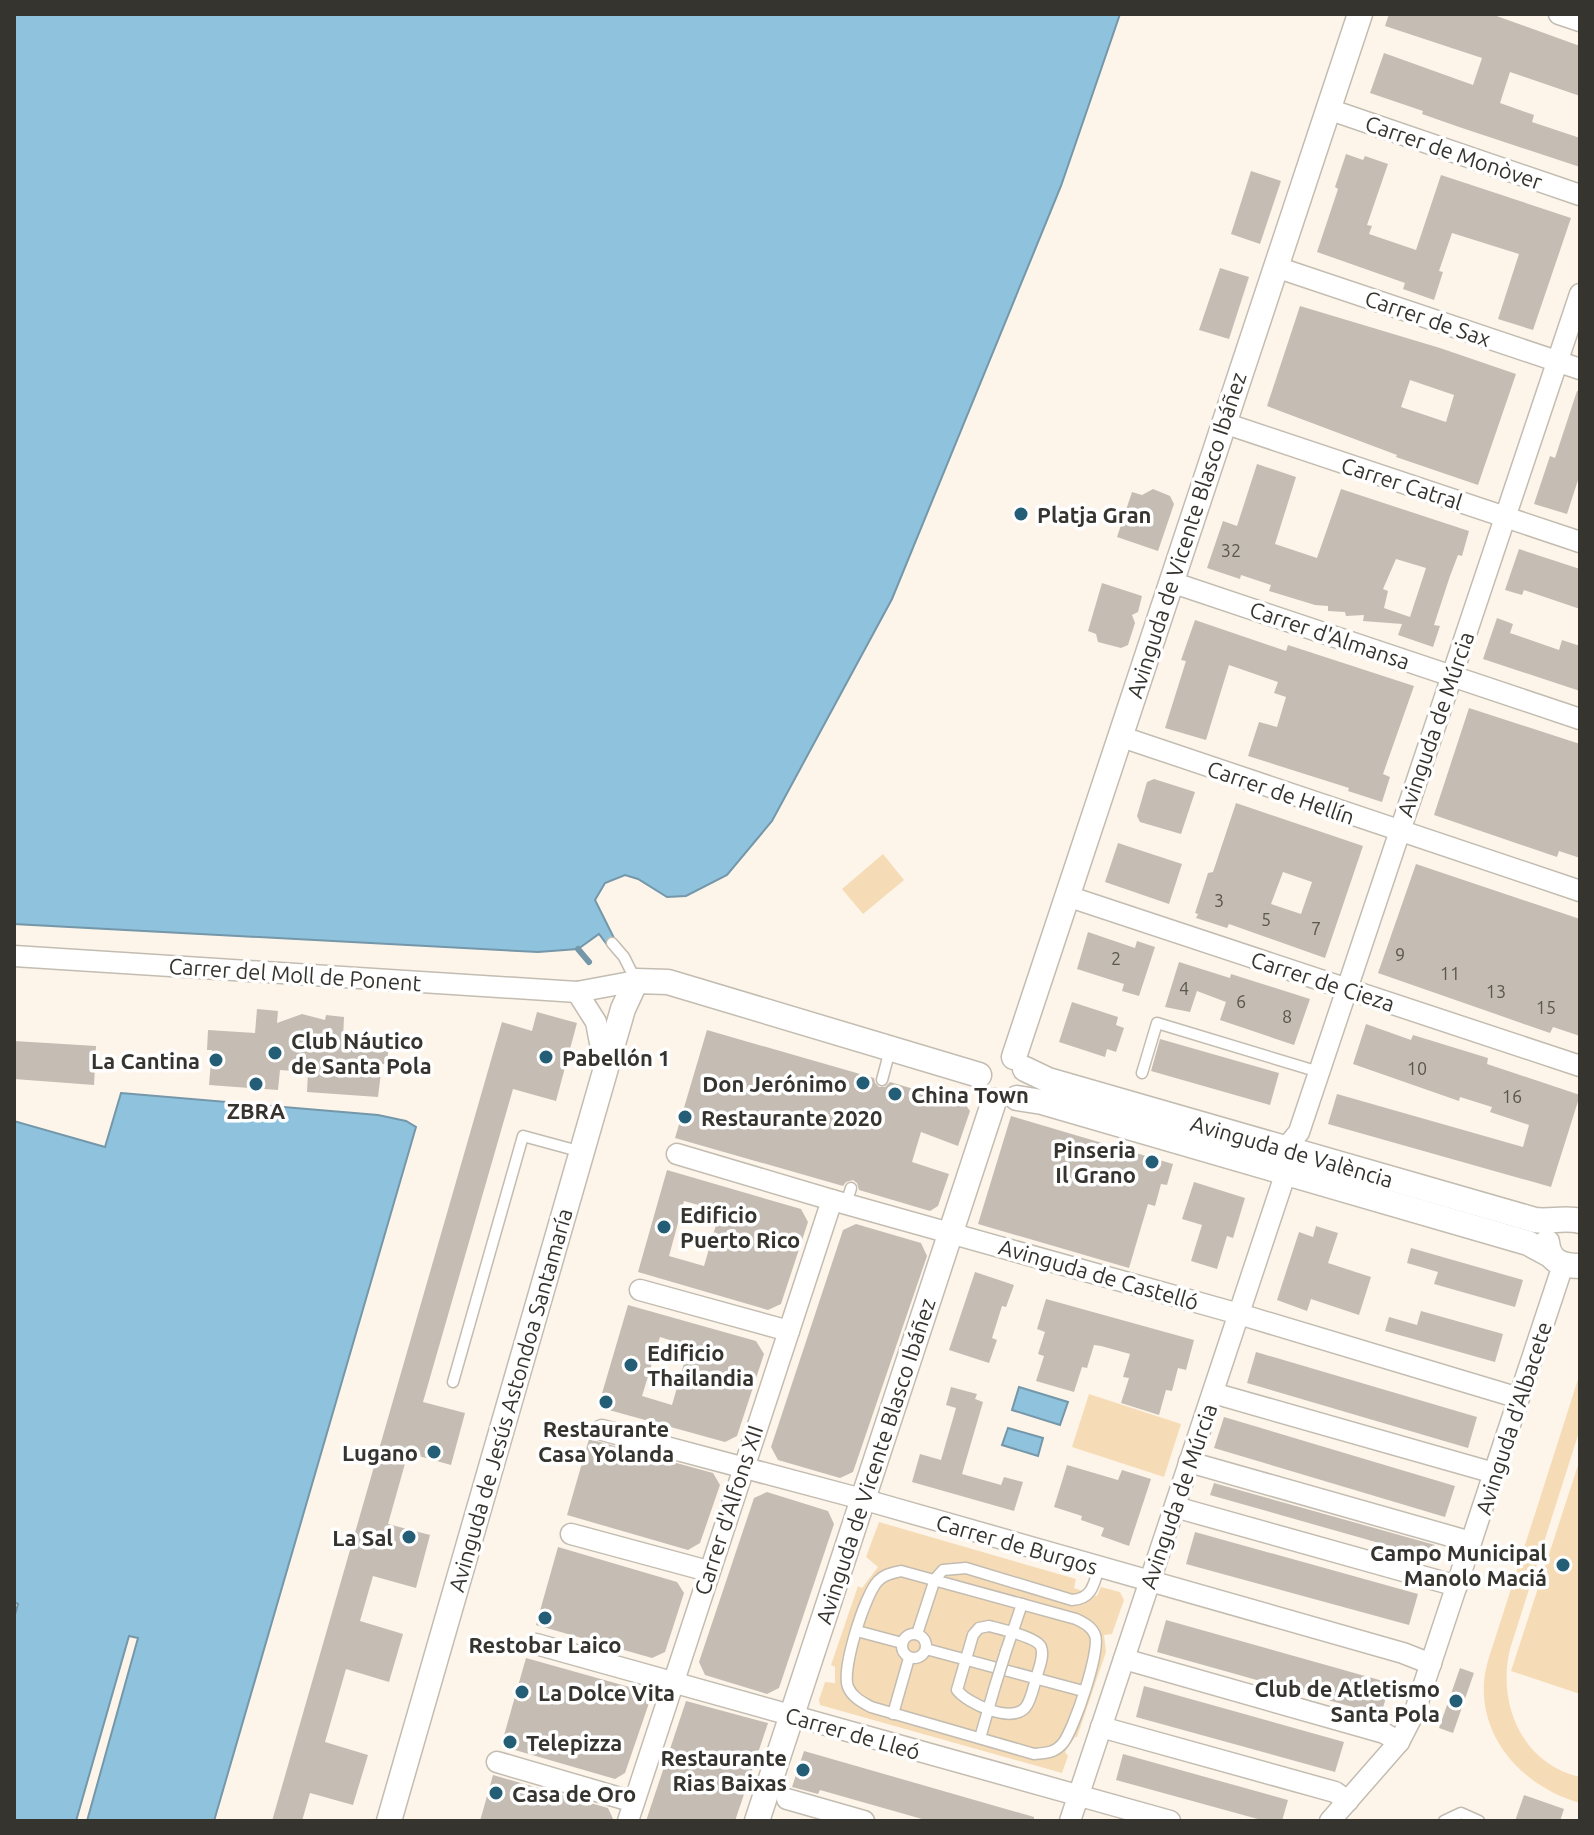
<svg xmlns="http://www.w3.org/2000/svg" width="1594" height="1835" font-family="Ubuntu,sans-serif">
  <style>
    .green { fill: #f6dcb6 }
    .water { fill: #8fc2dd; stroke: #7497a9; stroke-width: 2 }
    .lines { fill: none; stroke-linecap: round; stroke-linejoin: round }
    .stream { stroke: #7497a9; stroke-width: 6 }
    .building { fill: #c5bdb3; fill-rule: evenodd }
    .service-casing { stroke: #c3bcb1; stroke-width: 13 }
    .minor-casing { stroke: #c3bcb1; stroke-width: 23 }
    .tertiary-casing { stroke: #c3bcb1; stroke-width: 27 }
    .service { stroke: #fff; stroke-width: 10 }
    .minor { stroke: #fff; stroke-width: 20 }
    .tertiary { stroke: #fff; stroke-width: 24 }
    .service-bridge-casing { stroke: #c3bcb1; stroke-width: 13; stroke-linecap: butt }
    .service-bridge { stroke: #fff; stroke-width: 10 }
    .poi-dot { fill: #245d76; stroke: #fff; stroke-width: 3 }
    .labels { text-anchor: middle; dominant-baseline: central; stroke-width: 7; stroke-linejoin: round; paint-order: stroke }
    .number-label { font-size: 18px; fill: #5a5650 }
    .street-label { font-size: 22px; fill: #36342f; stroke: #fff }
    .poi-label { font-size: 22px; font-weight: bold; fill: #36342f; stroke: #fff; text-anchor: start }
  </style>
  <rect width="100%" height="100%" fill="#fdf5ea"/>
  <!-- green -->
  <g class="green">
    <path d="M883,854L904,880L863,914L842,889Z"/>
    <path d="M1580,1373V1429L1510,1649C1497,1703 1521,1763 1580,1777V1803C1526,1788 1480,1741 1484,1682C1485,1669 1489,1657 1493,1645Z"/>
    <path d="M1089,1394L1181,1424L1164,1477L1072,1447Z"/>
    <path d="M1580,1459V1694L1511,1671Z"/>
    <path d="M879,1522L1076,1579L1074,1588L1097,1596L1101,1587L1120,1592L1124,1600L1112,1634L1104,1635L1106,1652L1077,1737H1075L1065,1752L1068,1756L1062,1773L820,1705L819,1700L825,1682L835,1683V1667L831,1665L858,1586L862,1588L878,1567L866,1557Z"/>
  </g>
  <!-- water -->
  <g class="water">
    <path d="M14,14H1120L1061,186L892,599L772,821L727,875L686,896L667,897L638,879L625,875L605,883L595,900L615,940L608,946L599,934L578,949L538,952L14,924Z"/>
    <path d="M121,1093L378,1115L406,1121L416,1127L214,1821H87L138,1638L129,1636L76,1821H14V1618L18,1604L14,1602V1121L105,1147Z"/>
    <path d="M1019,1387L1068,1402L1060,1425L1012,1410Z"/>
    <path d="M1008,1428L1043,1438L1038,1456L1002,1445Z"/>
  </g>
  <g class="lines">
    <!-- stream -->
    <path class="stream" d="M578,949L589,962"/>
  </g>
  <!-- building -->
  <g class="building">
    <path d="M1389,14H1491L1580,46V96L1510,72L1500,103L1534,115L1532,122L1580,138V167L1459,127L1422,114L1423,111L1370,93L1384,53L1473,85L1482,58L1385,26Z"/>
    <path d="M1346,154L1363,160L1365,156L1388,164L1367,225L1372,226L1369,234L1416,250L1441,175L1571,218L1533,330L1498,319L1519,254L1452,233L1439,271L1443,272L1434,300L1403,289L1405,283L1317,252L1338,189L1335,187Z"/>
    <path d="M1251,171L1281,181L1260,244L1231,234Z"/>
    <path d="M1220,268L1249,277L1229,339L1199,330Z"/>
    <path d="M1300,306L1440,348L1516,374L1478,485L1396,457L1397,455L1267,406ZM1410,380L1454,395L1446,422L1401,407Z"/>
    <path d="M1577,391H1580V474L1567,514L1534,504L1550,456L1555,458Z"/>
    <path d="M1257,464L1296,477L1275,544L1317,558L1341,489L1469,531L1462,556L1458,555L1450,576L1434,625L1440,626L1433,647L1398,635L1402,624L1363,621L1364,615L1346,616L1345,612L1328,611V606L1315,605L1269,591L1271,585L1241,575L1240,579L1207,568L1223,521L1237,526ZM1396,559L1426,568L1410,617L1384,608L1388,591L1383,589Z"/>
    <path d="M1153,489L1170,496L1174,504L1158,551L1117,537L1132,492L1142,495Z"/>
    <path d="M1519,549L1580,569V609L1524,590L1522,595L1505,590Z"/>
    <path d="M1102,583L1142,596L1138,612L1132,615L1135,623L1128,645L1121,648L1098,642L1096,634L1088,631Z"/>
    <path d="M1497,618L1513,624L1510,633L1559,650L1562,640L1580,646V691L1483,659Z"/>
    <path d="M1195,620L1286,651L1288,645L1414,686L1383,774L1390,777L1382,802L1348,791L1349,788L1248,756L1259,722L1277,727L1286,697L1274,693L1278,682L1229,665L1206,740L1165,728L1186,661L1181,660Z"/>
    <path d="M1469,708L1580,744V858L1559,851L1557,857L1434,815Z"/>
    <path d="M1154,779L1195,792L1181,834L1140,822L1137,816L1147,782Z"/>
    <path d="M1236,803L1363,846L1325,958L1229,924L1227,928L1196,918L1198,914L1195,913L1208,873L1213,872ZM1283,872L1312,882L1301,914L1271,904Z"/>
    <path d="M1118,843L1182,864L1169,904L1105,882Z"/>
    <path d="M1416,864L1580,919V1036L1553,1027L1550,1033L1378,973Z"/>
    <path d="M1088,932L1135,948L1137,941L1155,947L1139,996L1122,991L1124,984L1077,969Z"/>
    <path d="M1179,962L1230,978L1231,974L1310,999L1294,1045L1220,1020L1226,1002L1197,991L1190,1012L1165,1007Z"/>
    <path d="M1072,1002L1118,1017L1116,1025L1124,1028L1116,1052L1107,1049L1105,1057L1059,1042Z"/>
    <path d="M257,1009L278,1011L277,1023L302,1014L325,1020L326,1015L344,1017L343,1040L389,1043L387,1064H382L378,1097L307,1092L308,1072L280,1070L278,1090L209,1085L212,1050H207L208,1030L255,1033Z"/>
    <path d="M537,1012L577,1023L556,1101L513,1089L423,1402L465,1413L451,1465L408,1453L388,1524L430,1535L416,1588L373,1576L360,1621L403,1634L389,1682L346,1669L325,1742L368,1755L353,1805L310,1793L302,1821H272L502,1022L532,1031Z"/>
    <path d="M1366,1024L1411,1040L1413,1035L1488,1058L1487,1064L1580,1095L1551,1187L1328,1124L1337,1094L1523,1147L1529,1125L1490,1112L1492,1107L1460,1097L1459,1101L1353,1064Z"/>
    <path d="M707,1030L874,1078L875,1083L879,1087H885L890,1082L965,1104L970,1111L958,1146L921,1132L912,1162L949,1174L938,1206L930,1211L859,1190L857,1183L853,1180L846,1182L843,1186L675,1138Z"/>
    <path d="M1160,1039L1279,1073L1270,1105L1151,1071Z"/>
    <path d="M14,1041L96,1046L94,1085L14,1079Z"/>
    <path d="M1011,1116L1173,1164L1167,1185L1161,1184L1155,1206L1148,1204L1129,1268L978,1224Z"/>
    <path d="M667,1170L801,1209L808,1222L781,1304L768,1310L638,1272ZM684,1201L720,1211L704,1266L669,1256Z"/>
    <path d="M1194,1182L1245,1198L1233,1238L1227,1236L1217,1269L1191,1261L1202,1225L1182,1219Z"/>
    <path d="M856,1224L921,1243L927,1256L853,1472L840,1478L778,1460L771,1447L843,1230Z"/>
    <path d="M1316,1226L1338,1233L1328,1263L1371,1277L1359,1315L1311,1299L1307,1311L1277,1300L1299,1232L1313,1237Z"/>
    <path d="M1411,1248L1523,1280L1515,1307L1434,1284L1438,1272L1407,1263Z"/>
    <path d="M975,1272L1014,1285L1006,1307L1002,1306L992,1338L997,1340L989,1363L949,1350Z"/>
    <path d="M1046,1299L1194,1340L1186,1370L1178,1368L1172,1391L1166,1390L1159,1415L1121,1403L1129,1378L1123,1377L1130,1354L1101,1346L1094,1345L1087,1368L1082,1367L1074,1392L1036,1381L1044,1356L1038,1354L1045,1332L1037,1329Z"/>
    <path d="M628,1305L756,1341L764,1354L737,1436L725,1442L598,1407ZM660,1337L689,1346L672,1405L642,1396Z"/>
    <path d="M1421,1311L1503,1334L1495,1362L1385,1331L1389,1317L1417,1325Z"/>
    <path d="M1256,1352L1477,1417L1468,1448L1247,1383Z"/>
    <path d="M951,1387L977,1394L975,1399L983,1402L962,1474L1001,1485L1004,1477L1023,1482L1014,1511L912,1482L920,1454L941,1460L956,1408L946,1405Z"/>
    <path d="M1224,1417L1455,1486L1445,1517L1214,1448Z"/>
    <path d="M589,1439L713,1473L720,1485L700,1543L688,1550L567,1515Z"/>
    <path d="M1067,1465L1118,1480L1122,1470L1151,1479L1129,1546L1101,1536L1104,1528L1081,1520L1082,1516L1054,1507Z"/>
    <path d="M1214,1483L1435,1545L1432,1558L1210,1495Z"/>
    <path d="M767,1492L828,1511L834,1524L779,1688L767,1694L705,1675L699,1662L754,1498Z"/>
    <path d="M1195,1532L1418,1594L1409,1625L1186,1564Z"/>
    <path d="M558,1547L677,1582L684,1593L665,1652L652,1658L536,1625Z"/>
    <path d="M1166,1620L1390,1683L1381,1715L1157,1652Z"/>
    <path d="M526,1658L640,1690L649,1703L625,1773L615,1779L501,1746Z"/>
    <path d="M1460,1668L1474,1673L1453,1733L1439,1728Z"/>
    <path d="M1144,1686L1344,1742L1335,1772L1136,1717Z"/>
    <path d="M686,1701L768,1723L735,1821H646Z"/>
    <path d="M804,1751L1034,1817V1821H929L820,1790L818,1794L792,1787Z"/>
    <path d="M1123,1754L1288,1800L1282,1821H1265L1116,1780Z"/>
    <path d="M493,1775L608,1808L614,1821H480Z"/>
    <path d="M1524,1795L1564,1809L1560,1821H1515Z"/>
  </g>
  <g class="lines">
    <defs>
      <g id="service">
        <path d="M612,943L624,957L636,981"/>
        <path d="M1142,1073L1157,1023L1319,1072"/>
        <path d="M882,1080L890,1050"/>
        <path d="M846,1204L851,1188"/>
        <path d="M453,1382L523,1136L582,1152"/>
        <path d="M901,1571L1076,1619C1084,1623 1091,1626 1095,1635C1101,1650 1074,1729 1063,1743C1055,1753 1046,1753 1034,1754L871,1707C862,1702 852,1697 848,1687C841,1670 865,1594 878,1581C884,1574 893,1573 901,1571Z"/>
        <path d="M989,1626C1000,1629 1037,1637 1041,1647C1044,1655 1040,1665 1038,1672C1034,1683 1032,1700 1025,1708C1010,1723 968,1704 957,1690L973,1635L979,1628Z"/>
        <path d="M857,1631L902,1643"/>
        <circle cx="914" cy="1646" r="12"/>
        <path d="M917,1634L935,1579L943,1570L966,1568L1072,1600C1092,1599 1094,1584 1099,1567"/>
        <path d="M926,1649L1083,1691"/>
        <path d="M1006,1651L1022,1604"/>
        <path d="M893,1714L909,1658"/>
        <path d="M980,1738L995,1686"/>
        <path d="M1444,1821L1461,1813L1479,1821"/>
      </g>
      <g id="minor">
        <path d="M1559,14L1580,21"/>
        <path d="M1328,109L1580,195"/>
        <path d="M1276,267L1580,369"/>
        <path d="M1224,423L1580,542"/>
        <path d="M1171,582L1580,719"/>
        <path d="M1119,736L1580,891"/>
        <path d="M1067,896L1580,1066"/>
        <path d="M14,956L577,992L636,981"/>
        <path d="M577,992L596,1022L605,1069"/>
        <path d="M1285,1149L1299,1132L1580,294"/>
        <path d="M677,1154L832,1200L1239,1314L1519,1398"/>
        <path d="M640,1290L789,1331"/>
        <path d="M1213,1393L1494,1473"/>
        <path d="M602,1430L862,1499L1403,1653L1431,1664"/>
        <path d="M1189,1462L1471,1542"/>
        <path d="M1175,1507L1457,1586"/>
        <path d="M571,1534L708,1571"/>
        <path d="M536,1644L1170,1821"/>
        <path d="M1124,1659L1384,1733L1399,1742"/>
        <path d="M1101,1727L1335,1792L1348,1801"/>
        <path d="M497,1762L634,1802"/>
        <path d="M787,1799L864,1821"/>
        <path d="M628,1821L832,1200"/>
        <path d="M1070,1821L1286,1172"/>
        <path d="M1330,1821L1399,1742L1415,1711L1563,1265"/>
      </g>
      <g id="tertiary">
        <path d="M1014,1057L1360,14"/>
        <path d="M1025,1069L1048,1080L1535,1220C1550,1222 1566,1217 1580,1221"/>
        <path d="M1017,1098L1042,1102L1528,1243L1550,1255"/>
        <path d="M1547,1242C1549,1262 1562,1266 1580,1266"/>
        <path d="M389,1821L623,1009L636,981L668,982L979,1075"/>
        <path d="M757,1821L994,1101"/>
      </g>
    </defs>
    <!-- service casing -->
    <use href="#service" class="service-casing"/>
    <!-- minor casing -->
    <use href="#minor" class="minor-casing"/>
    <!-- tertiary casing -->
    <use href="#tertiary" class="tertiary-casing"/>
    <!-- service -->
    <use href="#service" class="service"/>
    <!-- minor -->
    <use href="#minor" class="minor"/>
    <!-- tertiary -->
    <use href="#tertiary" class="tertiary"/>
    <defs>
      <path id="service-bridge" d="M995,1686L1006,1651"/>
    </defs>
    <!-- service-bridge casing -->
    <use href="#service-bridge" class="service-bridge-casing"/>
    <!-- service-bridge -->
    <use href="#service-bridge" class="service-bridge"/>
  </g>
  <!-- markers -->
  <g class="poi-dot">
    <circle cx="1021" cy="514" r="8"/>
    <circle cx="275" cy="1053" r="8"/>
    <circle cx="546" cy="1057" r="8"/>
    <circle cx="216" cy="1060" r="8"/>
    <circle cx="863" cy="1083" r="8"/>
    <circle cx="256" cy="1084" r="8"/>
    <circle cx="895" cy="1094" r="8"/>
    <circle cx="685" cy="1117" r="8"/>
    <circle cx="1152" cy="1162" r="8"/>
    <circle cx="664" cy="1227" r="8"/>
    <circle cx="631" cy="1365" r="8"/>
    <circle cx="606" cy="1402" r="8"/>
    <circle cx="434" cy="1452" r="8"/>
    <circle cx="409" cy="1537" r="8"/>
    <circle cx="1563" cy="1565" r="8"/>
    <circle cx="545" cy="1618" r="8"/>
    <circle cx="522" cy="1692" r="8"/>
    <circle cx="1456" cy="1701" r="8"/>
    <circle cx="510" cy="1742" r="8"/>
    <circle cx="803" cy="1770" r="8"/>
    <circle cx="496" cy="1793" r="8"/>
  </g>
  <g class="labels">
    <!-- number labels -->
    <g class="number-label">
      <text x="1231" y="550">32</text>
      <text x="1219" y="900">3</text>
      <text x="1266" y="919">5</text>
      <text x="1316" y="928">7</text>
      <text x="1400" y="954">9</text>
      <text x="1116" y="958">2</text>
      <text x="1450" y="973">11</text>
      <text x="1184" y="988">4</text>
      <text x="1496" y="991">13</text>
      <text x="1241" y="1001">6</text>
      <text x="1546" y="1007">15</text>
      <text x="1287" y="1016">8</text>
      <text x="1417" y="1068">10</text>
      <text x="1512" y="1096">16</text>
    </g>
    <!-- street labels -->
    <g class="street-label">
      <text transform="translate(1454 152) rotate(19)">Carrer de Monòver</text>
      <text transform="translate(1428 318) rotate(19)">Carrer de Sax</text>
      <text transform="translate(1402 483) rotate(18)">Carrer Catral</text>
      <text transform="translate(1186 535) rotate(-72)">Avinguda de Vicente Blasco Ibáñez</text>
      <text transform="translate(1330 635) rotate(19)">Carrer d'Almansa</text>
      <text transform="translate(1435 724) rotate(-71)">Avinguda de Múrcia</text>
      <text transform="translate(1281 792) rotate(19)">Carrer de Hellín</text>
      <text transform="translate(295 974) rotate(4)">Carrer del Moll de Ponent</text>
      <text transform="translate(1323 981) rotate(18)">Carrer de Cieza</text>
      <text transform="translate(1292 1151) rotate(16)">Avinguda de València</text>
      <text transform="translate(1099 1274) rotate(16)">Avinguda de Castelló</text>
      <text transform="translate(510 1400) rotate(-74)">Avinguda de Jesús Astondoa Santamaría</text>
      <text transform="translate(1513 1418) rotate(-72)">Avinguda d'Albacete</text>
      <text transform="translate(875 1461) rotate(-72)">Avinguda de Vicente Blasco Ibáñez</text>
      <text transform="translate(1178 1496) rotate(-71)">Avinguda de Múrcia</text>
      <text transform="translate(728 1510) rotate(-72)">Carrer d'Alfons XII</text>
      <text transform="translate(1017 1544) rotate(16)">Carrer de Burgos</text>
      <text transform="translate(853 1733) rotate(16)">Carrer de Lleó</text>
    </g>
    <!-- poi labels -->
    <g class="poi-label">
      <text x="1037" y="514">Platja Gran</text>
      <text x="291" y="1040">Club Náutico<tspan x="291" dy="25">de Santa Pola</tspan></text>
      <text x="562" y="1057">Pabellón 1</text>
      <text x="200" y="1060" text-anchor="end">La Cantina</text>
      <text x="847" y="1083" text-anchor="end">Don Jerónimo</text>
      <text x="911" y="1094">China Town</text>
      <text x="256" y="1110" text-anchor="middle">ZBRA</text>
      <text x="701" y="1117">Restaurante 2020</text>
      <text x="1136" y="1149" text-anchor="end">Pinseria<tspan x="1136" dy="25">Il Grano</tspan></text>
      <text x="680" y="1214">Edificio<tspan x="680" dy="25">Puerto Rico</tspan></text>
      <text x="647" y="1352">Edificio<tspan x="647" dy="25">Thailandia</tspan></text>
      <text x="606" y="1428" text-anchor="middle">Restaurante<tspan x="606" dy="25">Casa Yolanda</tspan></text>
      <text x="418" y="1452" text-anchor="end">Lugano</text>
      <text x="393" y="1537" text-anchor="end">La Sal</text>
      <text x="1547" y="1552" text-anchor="end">Campo Municipal<tspan x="1547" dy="25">Manolo Maciá</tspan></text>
      <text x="545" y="1644" text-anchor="middle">Restobar Laico</text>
      <text x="1440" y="1688" text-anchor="end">Club de Atletismo<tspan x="1440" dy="25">Santa Pola</tspan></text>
      <text x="538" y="1692">La Dolce Vita</text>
      <text x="526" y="1742">Telepizza</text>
      <text x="787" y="1757" text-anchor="end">Restaurante<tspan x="787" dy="25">Rias Baixas</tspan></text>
      <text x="512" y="1793">Casa de Oro</text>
    </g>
  </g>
  <!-- border -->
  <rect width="1594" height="1835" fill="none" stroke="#36342f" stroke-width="32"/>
</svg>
